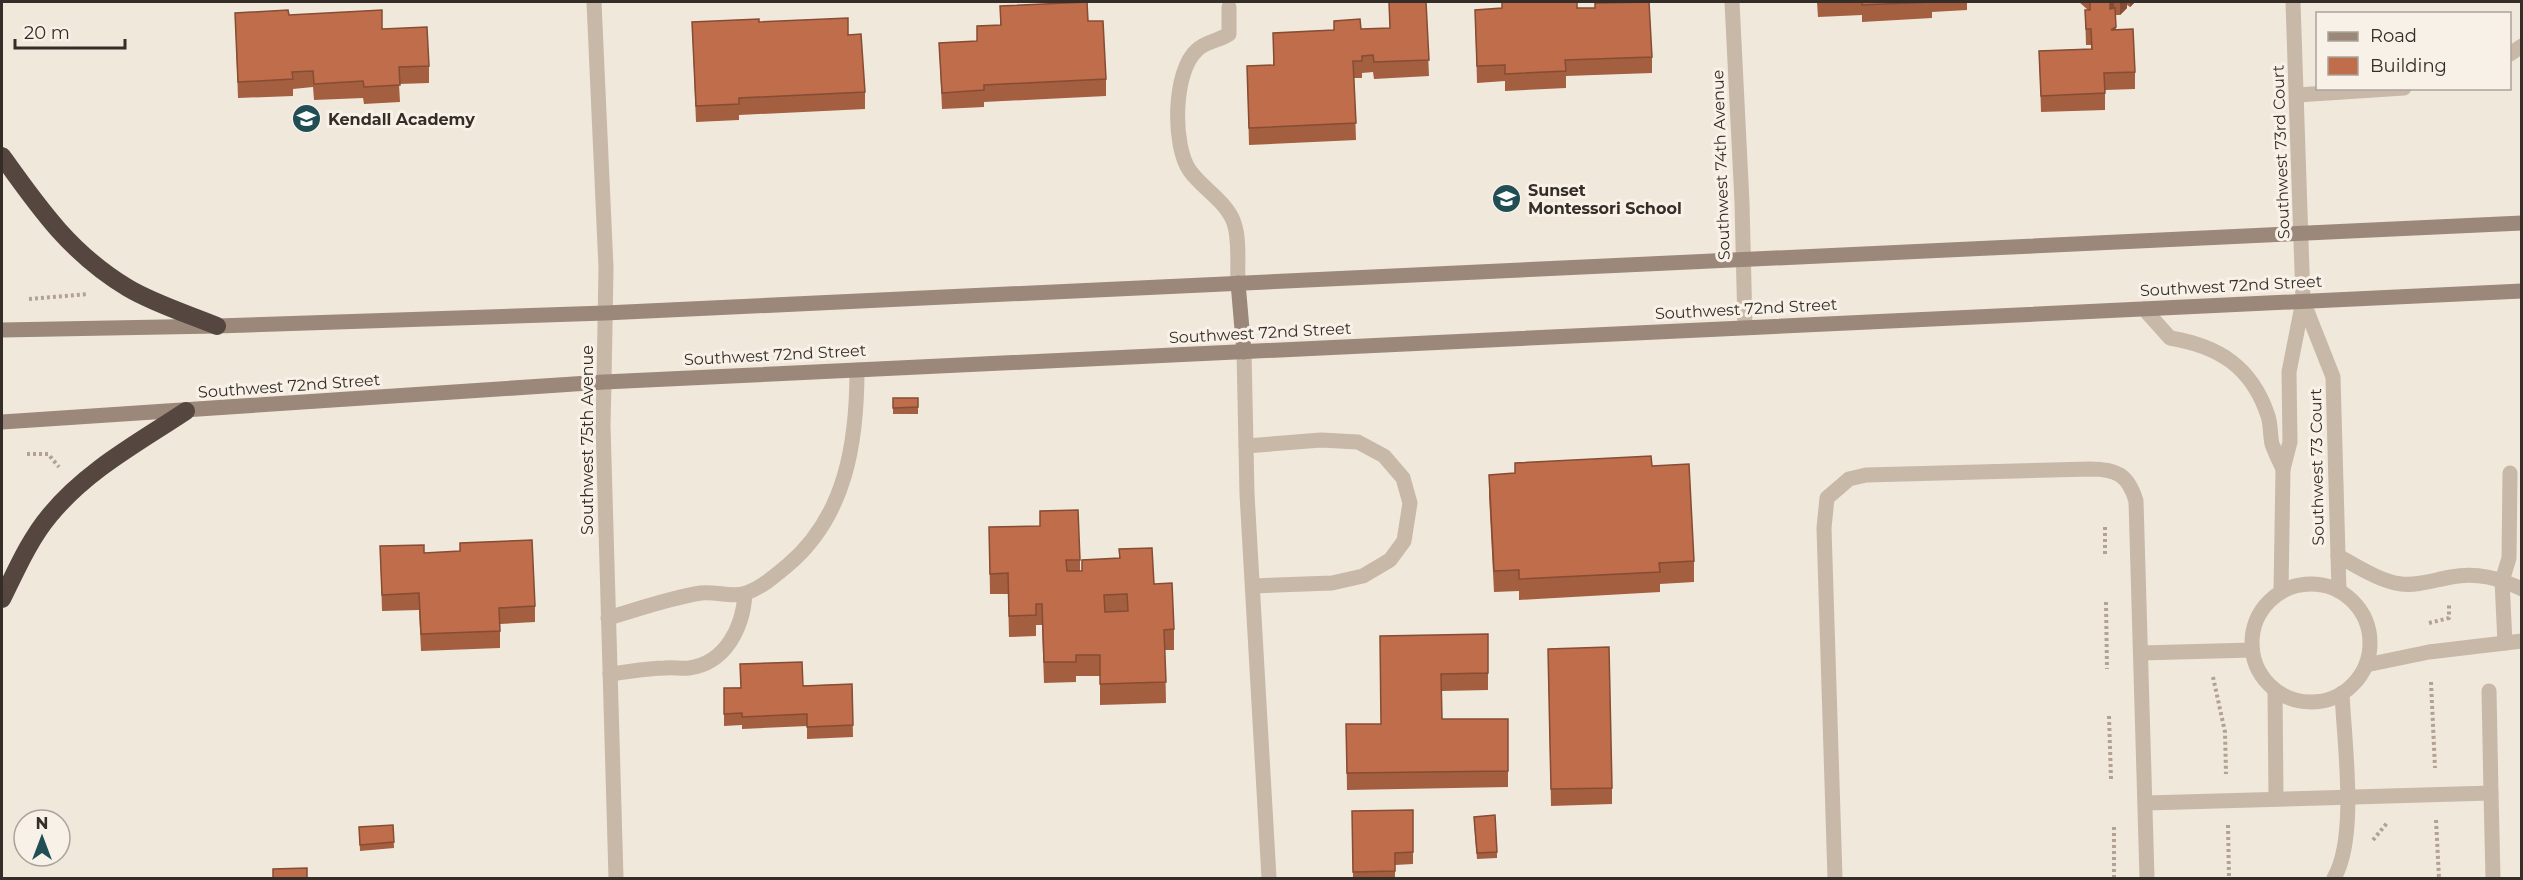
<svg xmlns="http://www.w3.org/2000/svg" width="2523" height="880" font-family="Montserrat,sans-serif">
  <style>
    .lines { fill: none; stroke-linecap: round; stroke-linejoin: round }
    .path { stroke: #b3a292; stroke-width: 4; stroke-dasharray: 3 3; stroke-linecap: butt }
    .service { stroke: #c8b8a8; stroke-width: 15 }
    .minor { stroke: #c8b8a8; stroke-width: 15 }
    .tertiary { stroke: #c8b8a8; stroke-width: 15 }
    .secondary { stroke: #9b887a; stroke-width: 15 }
    .motorway { stroke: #55473f; stroke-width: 18 }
    .wall { fill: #a45e40 }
    .shaded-wall { fill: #864c34 }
    .building { fill: #bf6d4a; stroke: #864c34; stroke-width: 1.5; fill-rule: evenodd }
    .labels { text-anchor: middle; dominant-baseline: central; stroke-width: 6; stroke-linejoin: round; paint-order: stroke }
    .poi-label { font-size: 16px; font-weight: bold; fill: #352d28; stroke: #f8f1e7; text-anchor: start }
    .street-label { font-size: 16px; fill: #352d28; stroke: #f8f1e7 }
  </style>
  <rect width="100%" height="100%" fill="#f0e8db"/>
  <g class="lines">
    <!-- path -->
    <g class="path">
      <path d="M29,299L88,294"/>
      <path d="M27,454H48L59,467"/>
      <path d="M2105,527V555"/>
      <path d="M2106,602L2107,669"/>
      <path d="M2429,623L2449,618V604"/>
      <path d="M2213,677L2225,732L2226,774"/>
      <path d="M2431,682L2435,768"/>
      <path d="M2109,716L2111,779"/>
      <path d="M2436,820L2439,878"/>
      <path d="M2228,825L2229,878"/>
      <path d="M2114,827V878"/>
      <path d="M2373,840L2387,823"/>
    </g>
    <!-- service -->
    <g class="service">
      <path d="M1229,7V34C1219,41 1206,41 1197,50C1173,71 1172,146 1190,171C1203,189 1227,202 1234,223C1240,240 1237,265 1238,283"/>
      <path d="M1244,352L1247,494L1269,878"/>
      <path d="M1246,446L1321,440L1358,442L1384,456L1403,478L1410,503L1404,541L1390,560L1363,576L1332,583L1253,586"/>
      <path d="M2502,581L2509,558L2510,473"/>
      <path d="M608,618C639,609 669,598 701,593C715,591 733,598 746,593C761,588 776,575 788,565C846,516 857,442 857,370"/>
      <path d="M2141,653L2252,650"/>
      <path d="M610,674C628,672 647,668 665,668C673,667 681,669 689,668C726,663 743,627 745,594"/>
      <path d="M2275,690L2276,798"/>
      <path d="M2489,691L2491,793"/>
      <path d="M2146,803L2491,793L2493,878"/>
      <path d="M1835,878L1824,528L1827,498L1849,479L1866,475L2090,469C2116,469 2128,474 2136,501L2147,878"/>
      <path d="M2334,878C2358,837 2344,742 2342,693"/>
    </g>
    <!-- minor -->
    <g class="minor">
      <path d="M594,2L606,268L604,382"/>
      <path d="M1732,2L1742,202L1745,327"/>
      <path d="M2510,54L2522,46"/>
      <path d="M2297,95L2404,88"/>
      <path d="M2303,301L2333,377L2339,591"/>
      <path d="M2144,309L2170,338C2219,346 2252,367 2268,416C2271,425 2270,435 2272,444C2275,452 2279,461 2283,469"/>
      <path d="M2338,556C2357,566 2379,581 2401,584C2418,586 2434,580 2451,577C2477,572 2498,578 2522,589"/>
      <path d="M2502,581L2505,643"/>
      <circle cx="2311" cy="643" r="59"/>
      <path d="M2281,592L2283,469L2290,442L2289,372L2303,301L2293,2"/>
      <path d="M2366,665L2429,652L2522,641"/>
    </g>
    <!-- tertiary -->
    <path class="tertiary" d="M604,382L603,425L616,878"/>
    <!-- secondary -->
    <g class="secondary">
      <path d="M1238,283L1244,352"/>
      <path d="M2,330L217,326L605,313L2522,223"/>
      <path d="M2,422L604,382L2522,291"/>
    </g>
    <!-- motorway -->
    <g class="motorway">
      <path d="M2,156C39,208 71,254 128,288C155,304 188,314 217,326"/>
      <path d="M2,599C16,571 29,540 50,515C87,470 138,443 186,411"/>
    </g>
  </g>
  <!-- wall -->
  <g class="wall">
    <path d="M1389,2H1426L1429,76L1374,79L1373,72L1362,73V78H1354L1356,140L1249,145L1247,66L1273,65V33L1390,28Z"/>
    <path d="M1502,2L1577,8L1652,57V73L1566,76V88L1505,91V81L1477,83L1475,10L1502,8Z"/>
    <path d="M1817,2H1967V10L1932,12V18L1862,22V15L1818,17Z"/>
    <path d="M2079,2H2135L2130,7L2127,5V8L2120,15H2115L2116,30L2135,72V89L2105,90V110L2041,112L2039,51L2091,49V45H2086L2085,10H2088Z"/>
    <path d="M1000,6L1088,21L1106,79V96L984,102V107L942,109L939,43L977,41V26L1000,25Z"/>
    <path d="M235,13L289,15L429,66V83L399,84L400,102L364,104L363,98L314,100L313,87L293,89V96L238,98Z"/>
    <path d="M692,22H759L848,35L865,92V109L739,115V120L696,122Z"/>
    <rect x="893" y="398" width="25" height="16"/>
    <path d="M1515,463L1652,466L1694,561V582L1660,584V592L1519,600V591L1494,592L1489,495V475L1515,474Z"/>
    <path d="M989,527L1080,560V571H1082V560L1119,558V549L1154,584L1174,629V650H1165L1166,703L1100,705V676H1076V682L1044,683L1042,625H1036V636L1009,637L1008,594H990Z"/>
    <path d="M380,546L424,553L535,606V622L500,624V648L421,651L419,610L382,611Z"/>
    <path d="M1488,634V690L1442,691V719H1508V787L1347,790L1346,724H1381Z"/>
    <path d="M1548,649L1612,788V804L1551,806Z"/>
    <path d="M852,684L853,737L807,739V726L742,729V725L724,726V688Z"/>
    <path d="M1413,810V864L1395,865V879H1353L1352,811Z"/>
    <path d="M1474,823L1497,852V858L1477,859Z"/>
    <path d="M393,825L394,848L360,851L359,827Z"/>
  </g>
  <!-- shaded-wall -->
  <g class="shaded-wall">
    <path d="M2111,2H2114V15L2110,20V3Z"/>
    <path d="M2120,2H2127V8L2120,15Z"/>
    <path d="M2130,2H2135L2130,7Z"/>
  </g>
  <!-- building -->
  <g class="building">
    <path d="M1087,2L1088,21H1103L1106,79L984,85V90L942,93L939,43L977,41V26L1001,25L1000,6Z"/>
    <path d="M1389,2H1426L1429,60L1374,62L1373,55L1362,56V61H1353L1356,123L1249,128L1247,66L1274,65L1273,33L1334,30V21L1360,19L1361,29L1390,28Z"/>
    <path d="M1502,2H1577V8H1595V3L1649,2L1652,57L1565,60L1566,71L1505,74V65L1477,66L1475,10L1502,8Z"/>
    <path d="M1862,2H1932L1862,5Z"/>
    <path d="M2090,2H2111L2110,3V9L2115,8L2116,27L2111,30L2133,29L2135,72L2104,73L2105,93L2041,96L2039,51L2092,49L2091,29H2086L2085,10H2090Z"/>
    <path d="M288,10L289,15L382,10V29L427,27L429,66L399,67L400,85L364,87L363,81L314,84L313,71L292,72L293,79L238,82L235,13Z"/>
    <path d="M848,18V35L861,34L865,92L739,98V104L696,106L692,22L759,19V22Z"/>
    <path d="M893,398H918V407L893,408Z"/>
    <path d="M1651,456L1652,466L1689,464L1694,561L1659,563L1660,572L1519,579V570L1494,571L1489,475L1515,473V463Z"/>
    <path d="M1078,510L1080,560H1066L1067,571H1082V560L1120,558L1119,549L1152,548L1154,584L1172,583L1174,629L1164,630L1166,682L1100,684V655H1076V662H1044L1042,604H1036V615L1009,616L1008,573L990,574L989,527L1040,526V511ZM1127,594L1128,611L1105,612L1104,595Z"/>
    <path d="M532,540L535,606L499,608L500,631L421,634L419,593L382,595L380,546L424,545V553L460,551V543Z"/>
    <path d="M1488,634V673L1441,674L1442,719H1508V771L1347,773L1346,724H1381L1380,636Z"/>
    <path d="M1609,647L1612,788L1551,789L1548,649Z"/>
    <path d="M802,662L803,686L852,684L853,725L807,727V714L742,717V713L724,714V688H741L740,664Z"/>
    <path d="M1413,810V852L1395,853V871L1353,872L1352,811Z"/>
    <path d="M1495,815L1497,852L1477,853L1474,817Z"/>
    <path d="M393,825L394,842L360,845L359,827Z"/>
    <path d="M307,868V879H273V869Z"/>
  </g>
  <!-- icons -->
  <defs>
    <symbol id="school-disc" viewBox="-11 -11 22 22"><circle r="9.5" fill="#204e54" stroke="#f8f1e7"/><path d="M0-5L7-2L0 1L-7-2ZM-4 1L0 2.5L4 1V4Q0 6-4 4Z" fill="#fff"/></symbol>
  </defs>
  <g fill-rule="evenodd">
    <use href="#school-disc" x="290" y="102" width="33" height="33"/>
    <use href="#school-disc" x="1490" y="182" width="33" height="33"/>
  </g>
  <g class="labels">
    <!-- poi labels -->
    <g class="poi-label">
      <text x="328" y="119">Kendall Academy</text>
      <text x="1528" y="190">Sunset<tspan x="1528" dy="18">Montessori School</tspan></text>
    </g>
    <!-- street labels -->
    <g class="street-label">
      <text transform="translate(2281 152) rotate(-92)">Southwest 73rd Court</text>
      <text transform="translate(1721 165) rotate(-92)">Southwest 74th Avenue</text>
      <text transform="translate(2231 286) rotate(-3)">Southwest 72nd Street</text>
      <text transform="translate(1746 309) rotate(-3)">Southwest 72nd Street</text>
      <text transform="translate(1260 333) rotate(-3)">Southwest 72nd Street</text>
      <text transform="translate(775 355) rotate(-3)">Southwest 72nd Street</text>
      <text transform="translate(289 386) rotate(-4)">Southwest 72nd Street</text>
      <text transform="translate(587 440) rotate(-90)">Southwest 75th Avenue</text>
      <text transform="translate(2317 467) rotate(-91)">Southwest 73 Court</text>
    </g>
  </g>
  <!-- border -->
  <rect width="2523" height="880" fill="none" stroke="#352d28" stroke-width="6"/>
  <!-- legend -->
  <rect x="2316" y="12" width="195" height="78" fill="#f8f1e7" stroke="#aaa39b" stroke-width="1.5"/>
  <rect x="2328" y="32" width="30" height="9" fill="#9b887a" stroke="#aaa39b" stroke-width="1.5"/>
  <text x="2370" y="42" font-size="18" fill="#352d28">Road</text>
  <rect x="2328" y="57" width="30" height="18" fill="#bf6d4a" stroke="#aaa39b" stroke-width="1.5"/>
  <text x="2370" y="72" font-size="18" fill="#352d28">Building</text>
  <!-- north arrow -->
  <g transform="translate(42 838)"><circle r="28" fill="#f8f1e7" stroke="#aaa39b" stroke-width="1.5"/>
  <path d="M0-4.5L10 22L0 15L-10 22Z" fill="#204e54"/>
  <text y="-9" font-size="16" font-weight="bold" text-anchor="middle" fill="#352d28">N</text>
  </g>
  <!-- scale -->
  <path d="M15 39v9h110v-9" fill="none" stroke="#352d28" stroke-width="3"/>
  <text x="24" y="39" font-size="18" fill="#352d28" stroke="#f8f1e7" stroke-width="4.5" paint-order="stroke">20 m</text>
</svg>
